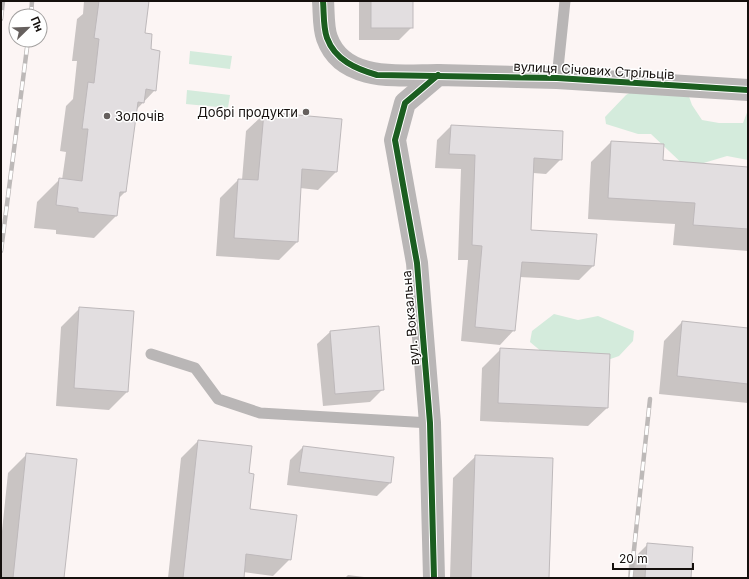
<svg xmlns="http://www.w3.org/2000/svg" width="749" height="579" font-family="Inter,sans-serif">
  <style>
    .green { fill: #d4ebdc }
    .shadow { fill: #0003 }
    .building { fill: #e2dee0; stroke: #beb9bb }
    .lines { fill: none; stroke-linecap: round; stroke-linejoin: round }
    .service { stroke: #b9b6b6; stroke-width: 11 }
    .minor { stroke: #b9b6b6; stroke-width: 22 }
    .tertiary { stroke: #b9b6b6; stroke-width: 22 }
    .rail-casing { stroke: #bdb9b8; stroke-width: 4.5 }
    .rail { stroke: #fff; stroke-width: 3; stroke-dasharray: 9; stroke-linecap: butt }
    .cycleway-casing { stroke: #fff; stroke-width: 8 }
    .cycleway { stroke: #1b5e20; stroke-width: 6 }
    .poi-dot { fill: #66605e; stroke: #fff; stroke-width: 1.5 }
    .labels { text-anchor: middle; dominant-baseline: central; stroke-width: 3; stroke-linejoin: round; paint-order: stroke }
    .street-label { font-size: 13px; fill: #15100d; stroke: #fff }
    .poi-label { font-size: 13px; fill: #15100d; stroke: #fff; text-anchor: end }
  </style>
  <rect width="100%" height="100%" fill="#fcf5f4"/>
  <!-- green -->
  <g class="green">
    <path d="M190,51L232,56L230,69L189,64Z"/>
    <path d="M641,86L687,91L692,105L702,120L719,123H743L748,110V160L727,156L687,168L651,134H638L606,124L605,117L626,95Z"/>
    <path d="M187,90L230,95L228,108L186,104Z"/>
    <path d="M554,314L578,320L598,316L634,331L633,341L619,356L599,363L548,357L530,342L532,331Z"/>
  </g>
  <!-- shadow -->
  <g class="shadow">
    <path d="M84,1H148L144,34L150,50L155,90L136,110L125,192L118,199L116,216L94,238L56,234V230L34,228L37,202L60,179L62,180L66,152L60,151L66,106L73,99L77,61H72L77,19L83,14Z"/>
    <path d="M359,1H412V27L399,40H359Z"/>
    <path d="M265,113L336,172L318,190L300,188L297,242L279,260L216,256L220,198L238,180H242L246,131Z"/>
    <path d="M451,126L561,159L546,174L533,173L530,231L596,235L593,266L579,280L519,277L514,330L500,345L461,341L468,260H458L461,169L435,168L437,140Z"/>
    <path d="M611,142L662,161L748,168V251L673,245L675,224L588,219L591,162Z"/>
    <path d="M80,308L127,392L109,410L56,406L61,327Z"/>
    <path d="M682,322L748,329V403L659,394L664,341Z"/>
    <path d="M330,332L383,389L370,402L323,406L317,344Z"/>
    <path d="M501,349L609,355L607,408L588,426L480,421L482,368Z"/>
    <path d="M198,441L248,474L249,510L290,559L273,576L243,572V578H168L181,458Z"/>
    <path d="M303,447L393,458L390,483L377,496L287,485L290,460Z"/>
    <path d="M27,454L63,578H1V541L8,473Z"/>
    <path d="M476,456L548,578H450L453,478Z"/>
    <path d="M648,544L690,578H628L629,563Z"/>
    <path d="M348,575L372,578H345Z"/>
  </g>
  <!-- building -->
  <g class="building">
    <path d="M99,1H149L145,33L152,34L151,49L160,51L156,91L146,89L144,103L138,102L126,192H120L117,216L78,212V208L56,205L59,178L82,181L88,129H82L88,82L94,83L99,39L94,38Z"/>
    <rect x="371" y="1" width="42" height="27"/>
    <path d="M264,112L342,119L337,172L302,169L298,242L234,238L238,179L258,180Z"/>
    <path d="M451,125L563,131L562,160L534,158L531,230L597,234L594,266L522,262L515,331L475,327L482,246L472,245L475,155L449,154Z"/>
    <path d="M611,141L664,144L663,160L748,167V229L693,225L695,203L608,198Z"/>
    <path d="M79,307L134,311L128,392L74,388Z"/>
    <path d="M682,321L748,328V384L677,376Z"/>
    <path d="M379,326L384,390L335,394L330,331Z"/>
    <path d="M500,348L610,354L608,408L498,403Z"/>
    <path d="M198,440L252,446L249,473L254,474L250,509L297,515L291,560L246,554L244,578H183Z"/>
    <path d="M303,446L394,457L391,483L299,472Z"/>
    <path d="M26,453L77,459L64,578H13Z"/>
    <path d="M475,455L553,458L549,578H471Z"/>
    <path d="M647,543L693,547L691,578H645Z"/>
  </g>
  <g class="lines">
    <!-- service -->
    <g class="service">
      <path d="M557,78L565,1"/>
      <path d="M151,354L195,368L218,399L260,413L430,423"/>
    </g>
    <!-- minor -->
    <path class="minor" d="M323,1C324,12 323,27 327,38C343,83 401,75 438,75"/>
    <!-- tertiary -->
    <path class="tertiary" d="M434,578L430,423L417,263L395,140L405,103L438,75L557,78L748,90"/>
    <defs>
      <g id="rail">
        <path d="M31,16L32,1"/>
        <path d="M1,19L3,1"/>
        <path d="M1,251L28,40"/>
        <path d="M631,578L650,399"/>
      </g>
    </defs>
    <!-- rail casing -->
    <use href="#rail" class="rail-casing"/>
    <!-- rail -->
    <use href="#rail" class="rail"/>
    <defs>
      <g id="cycleway">
        <path d="M323,1C324,12 323,27 327,38C335,60 356,69 377,75L557,78L748,90"/>
        <path d="M434,578L430,423L417,263L395,140L405,103L438,75"/>
      </g>
    </defs>
    <!-- cycleway casing -->
    <use href="#cycleway" class="cycleway-casing"/>
    <!-- cycleway -->
    <use href="#cycleway" class="cycleway"/>
  </g>
  <!-- markers -->
  <g class="poi-dot">
    <circle cx="306" cy="112" r="4"/>
    <circle cx="107" cy="116" r="4"/>
  </g>
  <g class="labels">
    <!-- street labels -->
    <g class="street-label">
      <text transform="translate(594 70) rotate(3)">вулиця Січових Стрільців</text>
      <text transform="translate(410 318) rotate(-95)">вул. Вокзальна</text>
    </g>
    <!-- poi labels -->
    <g class="poi-label">
      <text x="298" y="112">Добрі продукти</text>
      <text x="115" y="116" text-anchor="start">Золочів</text>
    </g>
  </g>
  <!-- border -->
  <rect width="749" height="579" fill="none" stroke="#15100d" stroke-width="4"/>
  <!-- north arrow -->
  <g transform="translate(28 28) rotate(67)"><circle r="19" fill="#ffffff" stroke="#a19f9e"/>
  <path d="M0-3L7 15L0 10L-7 15Z" fill="#66605e"/>
  <text y="-6" font-size="11" font-weight="bold" text-anchor="middle" fill="#15100d">Пн</text>
  </g>
  <!-- scale -->
  <path d="M613 563v6h80v-6" fill="none" stroke="#15100d" stroke-width="2"/>
  <text x="619" y="563" font-size="12" fill="#15100d" stroke="#ffffff" stroke-width="3" paint-order="stroke">20 m</text>
</svg>
